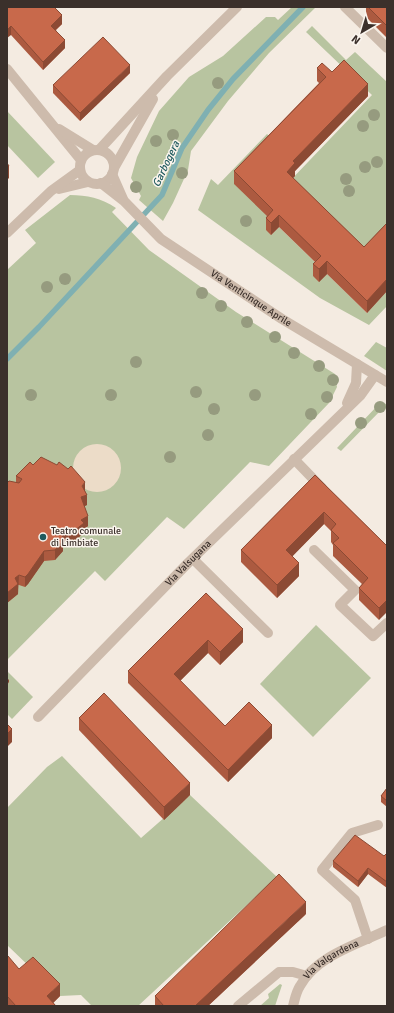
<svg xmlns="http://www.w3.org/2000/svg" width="394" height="1013" font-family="Signika,sans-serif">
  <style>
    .green { fill: #b8c4a0 }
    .plaza { fill: #ecdcc8 }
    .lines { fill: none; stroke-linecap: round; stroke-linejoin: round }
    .stream { stroke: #7fb0b2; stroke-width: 5.5 }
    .minor { stroke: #cdbbac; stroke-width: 10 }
    .tree { fill: #969b7f }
    .wall { fill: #ac5a40 }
    .shaded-wall { fill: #8c4a34 }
    .building { fill: #c8694b; stroke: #8c4a34 }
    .poi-dot { fill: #1f5a5e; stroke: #fbf5ee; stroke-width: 1.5 }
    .labels { text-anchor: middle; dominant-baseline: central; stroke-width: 3; stroke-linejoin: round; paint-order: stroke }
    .street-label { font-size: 10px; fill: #3b302b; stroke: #fbf5ee }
    .poi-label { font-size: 10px; fill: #3b302b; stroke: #fbf5ee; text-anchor: start }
    .water-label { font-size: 11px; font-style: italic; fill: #1f5a5e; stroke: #fbf5ee }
  </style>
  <rect width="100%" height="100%" fill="#f4ebe1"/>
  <!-- green -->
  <g class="green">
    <path d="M292,7H316L269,53L228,101L191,151L188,170L173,203L163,221L139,200L141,196L131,178L137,157L159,111L189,77L223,56L266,17H275L278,20Z"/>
    <path d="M312,26L346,60L355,52L387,82V236L364,260L287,184L372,95L306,32Z"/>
    <path d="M7,111L55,162L38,178L7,145Z"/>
    <path d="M267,134L275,141L273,222L271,235L279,227L367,313L387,291V306L369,325L320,298L198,210L211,179L218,185Z"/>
    <path d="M70,195C87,195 101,198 116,208L112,212L149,250L236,312L335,374L337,387L329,403L269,466L250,462L184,529L167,517L105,581L95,571L7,660V270L36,243L25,230Z"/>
    <path d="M376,342L387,348V371L364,356Z"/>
    <path d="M380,403L387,404V408L382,409L341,451L337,448Z"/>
    <path d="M316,625L371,678L313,737L260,684Z"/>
    <path d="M7,671L33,697L12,719L7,714Z"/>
    <path d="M62,756L141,838L190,795L277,877L138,1006H92L81,995L60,996L7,945V808L47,767Z"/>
    <path d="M280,984L282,985L275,1006H260L269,998L268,994Z"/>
  </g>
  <!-- plaza -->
  <circle class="plaza" cx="97" cy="468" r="24"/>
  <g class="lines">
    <!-- stream -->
    <path class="stream" d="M7,359L39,327L162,195L182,148L208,110L233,79L303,7"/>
    <!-- minor -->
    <g class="minor">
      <path d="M345,7L387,48"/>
      <path d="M7,69L81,160"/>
      <path d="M59,129L93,150"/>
      <path d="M99,150L167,76L237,7"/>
      <circle cx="97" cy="167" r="17"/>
      <path d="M114,168L153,99"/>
      <path d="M112,174L123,199"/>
      <path id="s1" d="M101,183L124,201L161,239L282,319L387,382"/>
      <path d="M59,189L88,182"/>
      <path d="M7,233L51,191L80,170"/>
      <path d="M347,403L356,383L357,364"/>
      <path d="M294,459L322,488"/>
      <path d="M314,550L355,590L340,605L373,636L387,623"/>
      <path d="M193,559L268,633"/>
      <path id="s2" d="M38,717L189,562L360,396L375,375"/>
      <path d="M368,939L355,900L322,870L352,833L378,825"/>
      <path d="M238,1006L279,972H293L307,976"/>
      <path id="s3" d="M293,1006C295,999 296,992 300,986C316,956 358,944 387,930"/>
    </g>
  </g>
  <!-- trees -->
  <g class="tree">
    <circle cx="218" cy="83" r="6"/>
    <circle cx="374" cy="115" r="6"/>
    <circle cx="363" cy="126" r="6"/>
    <circle cx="173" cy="135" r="6"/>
    <circle cx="156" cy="141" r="6"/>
    <circle cx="377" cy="162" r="6"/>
    <circle cx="365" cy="167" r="6"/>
    <circle cx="182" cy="173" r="6"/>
    <circle cx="346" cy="179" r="6"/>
    <circle cx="136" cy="187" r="6"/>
    <circle cx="349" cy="191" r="6"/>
    <circle cx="246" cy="221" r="6"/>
    <circle cx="65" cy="279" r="6"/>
    <circle cx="47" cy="287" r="6"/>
    <circle cx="202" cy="293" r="6"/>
    <circle cx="221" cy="306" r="6"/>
    <circle cx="247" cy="322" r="6"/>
    <circle cx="275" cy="337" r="6"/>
    <circle cx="294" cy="353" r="6"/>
    <circle cx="136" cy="362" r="6"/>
    <circle cx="319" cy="366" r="6"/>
    <circle cx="333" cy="380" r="6"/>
    <circle cx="196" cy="392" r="6"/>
    <circle cx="31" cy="395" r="6"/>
    <circle cx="111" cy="395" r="6"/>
    <circle cx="255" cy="395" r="6"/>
    <circle cx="327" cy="397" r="6"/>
    <circle cx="380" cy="407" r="6"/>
    <circle cx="214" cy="409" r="6"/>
    <circle cx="311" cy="414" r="6"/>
    <circle cx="361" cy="423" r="6"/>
    <circle cx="208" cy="435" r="6"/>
    <circle cx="170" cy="457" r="6"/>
  </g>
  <!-- wall -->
  <g class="wall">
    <path d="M7,7L62,24L56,30L65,48L43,70L11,35Z"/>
    <path d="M366,7H387V38L366,17Z"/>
    <path d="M317,68L332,72L368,96L295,171V176L293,178L364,247L387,223V291L367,313L327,274L319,282L313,276V264L315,262L279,227L271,235L266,230V218L267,216L234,184V171L319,83L317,81Z"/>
    <path d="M130,73L80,121L53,93V85Z"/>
    <path d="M33,465L85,490L87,505L84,506L88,526L84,529V533L69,545L68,540L63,542V551L55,560L44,561L28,584L25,587L19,585H18V594L7,603V483L16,482V476Z"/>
    <path d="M315,475L387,546L379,620L359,600V588L362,584L333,556V545L331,542V531L324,524L292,556L299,576L277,598L241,562V550Z"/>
    <path d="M206,593L243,642L220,665L208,653L180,681L225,726L272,738L228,782L128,683V671Z"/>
    <path d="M79,718L190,795L164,820L79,730Z"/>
    <path d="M387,788V807L381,802V796Z"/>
    <path d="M387,853V888L368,874L358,887L333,867V861L384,856Z"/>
    <path d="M306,914L208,1006H155V996Z"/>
    <path d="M7,957L19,969L60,996L53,1003L56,1006H7Z"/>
  </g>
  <!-- shaded-wall -->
  <g class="shaded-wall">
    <path d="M62,15V24L51,34V26Z"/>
    <path d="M11,26V35L7,38V30Z"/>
    <path d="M65,40V48L43,70V62Z"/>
    <path d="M130,65V73L80,121V113Z"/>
    <path d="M368,84V96L295,171V176L287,184V172L293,161Z"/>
    <path d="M9,166V178L7,180V168Z"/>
    <path d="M279,215V227L271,235V223Z"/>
    <path d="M327,261V274L319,282V269Z"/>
    <path d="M387,279V291L367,313V301Z"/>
    <path d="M85,482V492L82,486Z"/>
    <path d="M87,495V505L81,508V497Z"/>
    <path d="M324,512V524L286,563V550Z"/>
    <path d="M88,516V526L84,529V533L69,545V535L81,520Z"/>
    <path d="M68,530V540L63,542V551L55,560V550L62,533Z"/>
    <path d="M44,551V561L28,584L25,587V577Z"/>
    <path d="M299,563V576L277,598V585Z"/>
    <path d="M19,575L18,594L7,603V593L15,578Z"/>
    <path d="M387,600V612L379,620V608Z"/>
    <path d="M243,629V642L220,665V652Z"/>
    <path d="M208,640V653L174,687V674Z"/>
    <path d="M9,679V682L7,685V681Z"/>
    <path d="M272,725V738L228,782V770Z"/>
    <path d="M12,729V742L7,747V734Z"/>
    <path d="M190,783V795L164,820V807Z"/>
    <path d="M368,868V874L358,887V881Z"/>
    <path d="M306,902V914L208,1006H195Z"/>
    <path d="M60,984V996L50,1006L47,996Z"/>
  </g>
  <!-- building -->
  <g class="building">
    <path d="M7,7H54L62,15L51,26L65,40L43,62L11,26L7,30Z"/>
    <path d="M368,7H387V26Z"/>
    <path d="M103,37L130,65L80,113L53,85Z"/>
    <path d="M344,60L368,84L293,161L295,163L287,172L364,247L387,223V279L367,301L327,261L319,269L313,264L321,256L279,215L271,223L266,218L273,210L234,171L326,77L317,68L322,63L332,72Z"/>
    <path d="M7,163L9,166L7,168Z"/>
    <path d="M41,457L57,465L59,462L68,469L71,466L85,482L82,486L87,495L81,497L88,516L81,520L84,523L69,535L68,530L62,533L63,541L55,550L44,551L28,574L25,577L19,575L15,578L18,584L7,593V483L9,481L19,483L22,479L16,476L30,462L33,465Z"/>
    <path d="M315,475L387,546V600L379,608L359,588L368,578L333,543L339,538L331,530L336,524L324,512L286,550L299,563L277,585L241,550Z"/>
    <path d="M206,593L243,629L220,652L208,640L174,674L225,726L249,702L272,725L228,770L128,671Z"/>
    <path d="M104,693L190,783L164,807L79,718Z"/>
    <path d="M7,724L12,729L7,734Z"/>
    <path d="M387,788V801L381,796Z"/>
    <path d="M355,835L384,856L387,853V882L368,868L358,881L333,861Z"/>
    <path d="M279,874L306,902L195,1006H164L155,996Z"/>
    <path d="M8,956L19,969L33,957L60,984L47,996L56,1006H16L7,996V957Z"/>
  </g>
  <!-- markers -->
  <circle class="poi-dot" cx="43" cy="537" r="4"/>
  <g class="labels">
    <!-- street labels -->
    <g class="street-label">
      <text stroke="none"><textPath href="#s1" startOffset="190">Via Venticinque Aprile</textPath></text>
      <text stroke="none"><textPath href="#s2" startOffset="215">Via Valsugana</textPath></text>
      <text stroke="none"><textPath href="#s3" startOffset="63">Via Valgardena</textPath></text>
    </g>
    <!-- poi labels -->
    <g class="poi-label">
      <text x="51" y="531">Teatro comunale<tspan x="51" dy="12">di Limbiate</tspan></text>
    </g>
    <!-- water labels -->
    <g class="water-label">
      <text transform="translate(166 164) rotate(-65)">Garbogera</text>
    </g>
  </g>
  <!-- border -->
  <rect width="394" height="1013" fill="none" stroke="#3b302b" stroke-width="16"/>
  <!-- north arrow -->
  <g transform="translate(362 32) rotate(218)" stroke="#fbf5ee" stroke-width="3" paint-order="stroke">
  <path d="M0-3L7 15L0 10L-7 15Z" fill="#3b302b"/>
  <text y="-6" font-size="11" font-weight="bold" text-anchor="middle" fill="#3b302b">N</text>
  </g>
</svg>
